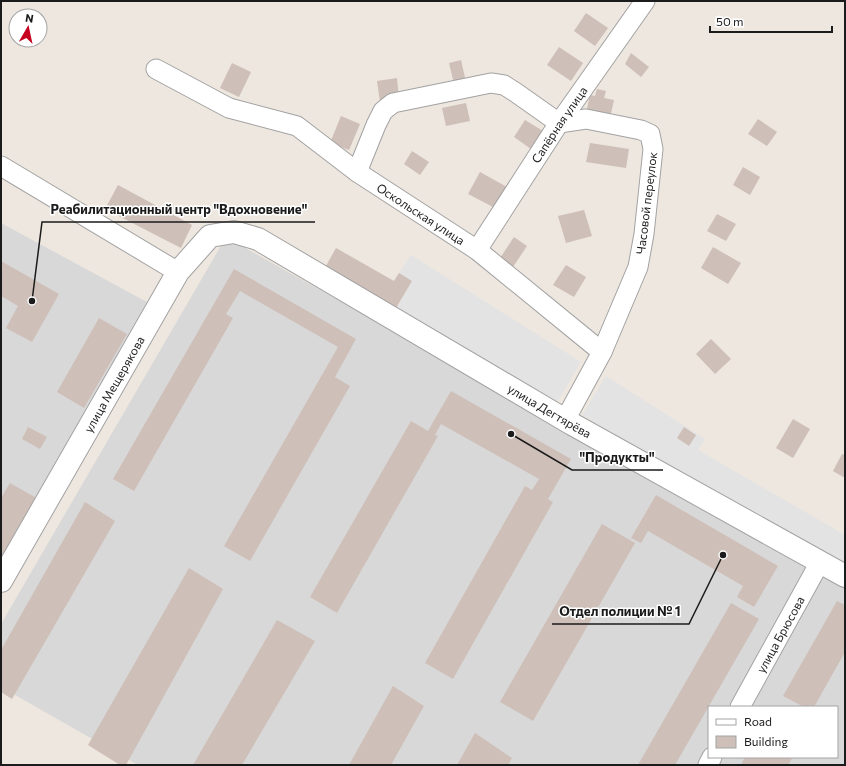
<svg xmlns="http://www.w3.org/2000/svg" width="846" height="766" font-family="Commissioner,sans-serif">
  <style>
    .residential { fill: #d9d8d8; fill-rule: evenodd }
    .parking { fill: #e3e3e3 }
    .building { fill: #cebfb8 }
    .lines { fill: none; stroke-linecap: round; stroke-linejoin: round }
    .minor-casing { stroke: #a2a2a2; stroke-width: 21 }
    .tertiary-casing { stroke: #a2a2a2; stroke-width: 24 }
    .minor { stroke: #fff; stroke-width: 19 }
    .tertiary { stroke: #fff; stroke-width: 22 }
    .labels { text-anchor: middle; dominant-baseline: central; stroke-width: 3; stroke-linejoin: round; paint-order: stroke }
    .street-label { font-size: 12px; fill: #1b1b1b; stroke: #fff }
    .leader { fill: none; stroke: #1b1b1b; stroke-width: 1.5 }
    .callout-dot { fill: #1b1b1b; stroke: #fff; stroke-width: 1.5 }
    .callout-label { font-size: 13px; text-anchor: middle; font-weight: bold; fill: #1b1b1b; stroke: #fff; stroke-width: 3; stroke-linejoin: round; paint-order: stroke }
  </style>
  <rect width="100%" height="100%" fill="#eee7df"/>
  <!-- residential -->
  <g class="residential">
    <path d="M1,223L147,302L1,559Z"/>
    <path d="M226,237L845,586V765H138L1,687V624ZM709,707H837V757H709Z"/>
  </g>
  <!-- parking -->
  <g class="parking">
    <path d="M411,255L581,362L556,404L396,308L412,281L399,273Z"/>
    <path d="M606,376L705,439L698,450L845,535V568L582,415Z"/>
  </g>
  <!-- building -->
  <g class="building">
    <path d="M586,13L608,28L595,46L574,31Z"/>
    <path d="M559,47L583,63L571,81L547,65Z"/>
    <path d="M631,53L649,67L641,77L625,64Z"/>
    <path d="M461,60L466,82L454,84L449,63Z"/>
    <path d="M232,63L251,72L239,97L220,88Z"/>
    <path d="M397,78L399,99L380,102L377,81Z"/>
    <path d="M597,89L606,91L604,98L614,100L610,118L586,113L590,95L595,96Z"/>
    <path d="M466,103L470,121L446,126L442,108Z"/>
    <path d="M341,116L360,124L349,150L330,143Z"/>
    <path d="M758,119L777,132L767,146L748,134Z"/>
    <path d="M525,120L543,131L531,149L514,137Z"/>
    <path d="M590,143L629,149L626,168L586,162Z"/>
    <path d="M412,151L429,162L420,175L404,164Z"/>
    <path d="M743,167L760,177L750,195L733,185Z"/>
    <path d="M480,172L507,187L495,208L468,194Z"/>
    <path d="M118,185L192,225L181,248L105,209Z"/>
    <path d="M584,210L592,236L566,243L558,216Z"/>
    <path d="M717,214L736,224L726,241L707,231Z"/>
    <path d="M514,237L527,246L511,270L498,261Z"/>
    <path d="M713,247L741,263L728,284L701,268Z"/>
    <path d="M336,248L394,281L399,273L412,281L396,308L326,266Z"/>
    <path d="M1,261L59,294L32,342L6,328L18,306L1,296Z"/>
    <path d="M566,265L586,277L574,297L553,285Z"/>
    <path d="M234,269L356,339L335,377L350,386L250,561L224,546L338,347L240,291L226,314L233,318L134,491L113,479Z"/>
    <path d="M99,318L127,334L84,408L57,392Z"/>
    <path d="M711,339L731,359L715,374L696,354Z"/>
    <path d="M451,391L571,459L548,499L553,502L453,679L425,663L525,486L532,490L539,479L441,424L435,435L438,436L337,613L310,597L411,421L428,431Z"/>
    <path d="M793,419L810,429L793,458L776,448Z"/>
    <path d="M28,427L47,437L40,449L22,439Z"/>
    <path d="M684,427L696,435L689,446L677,438Z"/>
    <path d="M842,454L845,455V478L833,471Z"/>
    <path d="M10,483L40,500L1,567V498Z"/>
    <path d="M656,495L778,566L754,607L737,597L743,586L648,531L641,543L631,538Z"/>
    <path d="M85,502L115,521L12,699L1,692V650Z"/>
    <path d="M602,524L635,543L533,721L500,702Z"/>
    <path d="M189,568L223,589L126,765H120L88,745Z"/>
    <path d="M837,601L845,605V652L814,707H804L783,696Z"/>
    <path d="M731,603L759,619L675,765H638Z"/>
    <path d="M277,620L315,641L242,765H193Z"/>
    <path d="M393,686L424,706L391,765H349Z"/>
    <path d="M475,733L512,758L508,765H457Z"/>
    <path d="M745,757H793L788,765H741Z"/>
  </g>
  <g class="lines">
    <defs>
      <g id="minor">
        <path id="s1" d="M156,69L229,108L297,126L357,172L477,250L602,352L565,420"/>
        <path d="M1,166L178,272"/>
        <path d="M357,172L376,125L383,111L393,103L491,83L504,85L515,92L559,123L586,119L641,130L650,134L653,149L644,234L638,267L602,352"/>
        <path id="s2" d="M477,250L559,123L645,1"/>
        <path id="s3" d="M740,707L820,562"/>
        <path d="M708,765L712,757"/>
      </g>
      <g id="tertiary">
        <path id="s4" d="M1,581L178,272L210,236L234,232L258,239L572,424L845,576"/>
      </g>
    </defs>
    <!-- minor casing -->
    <use href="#minor" class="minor-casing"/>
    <!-- tertiary casing -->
    <use href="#tertiary" class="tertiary-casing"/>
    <!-- minor -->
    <use href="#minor" class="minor"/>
    <!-- tertiary -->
    <use href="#tertiary" class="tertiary"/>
  </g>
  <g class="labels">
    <!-- street labels -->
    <g class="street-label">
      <text stroke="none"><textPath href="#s2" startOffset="150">Сапёрная улица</textPath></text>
      <text transform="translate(646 203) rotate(-83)">Часовой переулок</text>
      <text stroke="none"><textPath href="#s1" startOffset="305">Оскольская улица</textPath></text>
      <text stroke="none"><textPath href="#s4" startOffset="227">улица Мещерякова</textPath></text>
      <text stroke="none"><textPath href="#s4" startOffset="792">улица Дегтярёва</textPath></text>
      <text stroke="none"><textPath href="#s3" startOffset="83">улица Брюсова</textPath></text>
    </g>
  </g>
  <!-- callouts -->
  <path class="leader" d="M32 301L42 222H315M511 434L572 470H663M723 555L689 624H552"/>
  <g class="callout-dot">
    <circle cx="32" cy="301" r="4"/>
    <circle cx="511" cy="434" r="4"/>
    <circle cx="723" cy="555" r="4"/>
  </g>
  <g class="callout-label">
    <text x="179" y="214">Реабилитационный центр "Вдохновение"</text>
    <text x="617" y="462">"Продукты"</text>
    <text x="620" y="616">Отдел полиции № 1</text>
  </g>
  <!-- border -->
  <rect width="846" height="766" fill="none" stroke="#1b1b1b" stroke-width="4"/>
  <!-- legend -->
  <rect x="708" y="706" width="130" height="52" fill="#ffffff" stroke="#a4a4a4"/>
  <rect x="716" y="719" width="20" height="6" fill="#ffffff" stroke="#a4a4a4"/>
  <text x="744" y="726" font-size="12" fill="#1b1b1b">Road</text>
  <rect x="716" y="736" width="20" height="12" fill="#cebfb8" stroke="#a4a4a4"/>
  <text x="744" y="746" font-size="12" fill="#1b1b1b">Building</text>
  <!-- north arrow -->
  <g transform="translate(28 28) rotate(9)"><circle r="19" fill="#ffffff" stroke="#a4a4a4"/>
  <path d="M0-3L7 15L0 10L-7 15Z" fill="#c6001e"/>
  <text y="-6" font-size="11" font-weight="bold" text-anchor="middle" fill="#1b1b1b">N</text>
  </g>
  <!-- scale -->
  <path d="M710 26v6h122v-6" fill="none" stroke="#1b1b1b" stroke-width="2"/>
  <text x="716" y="26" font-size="12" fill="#1b1b1b" stroke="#ffffff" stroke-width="3" paint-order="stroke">50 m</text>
</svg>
